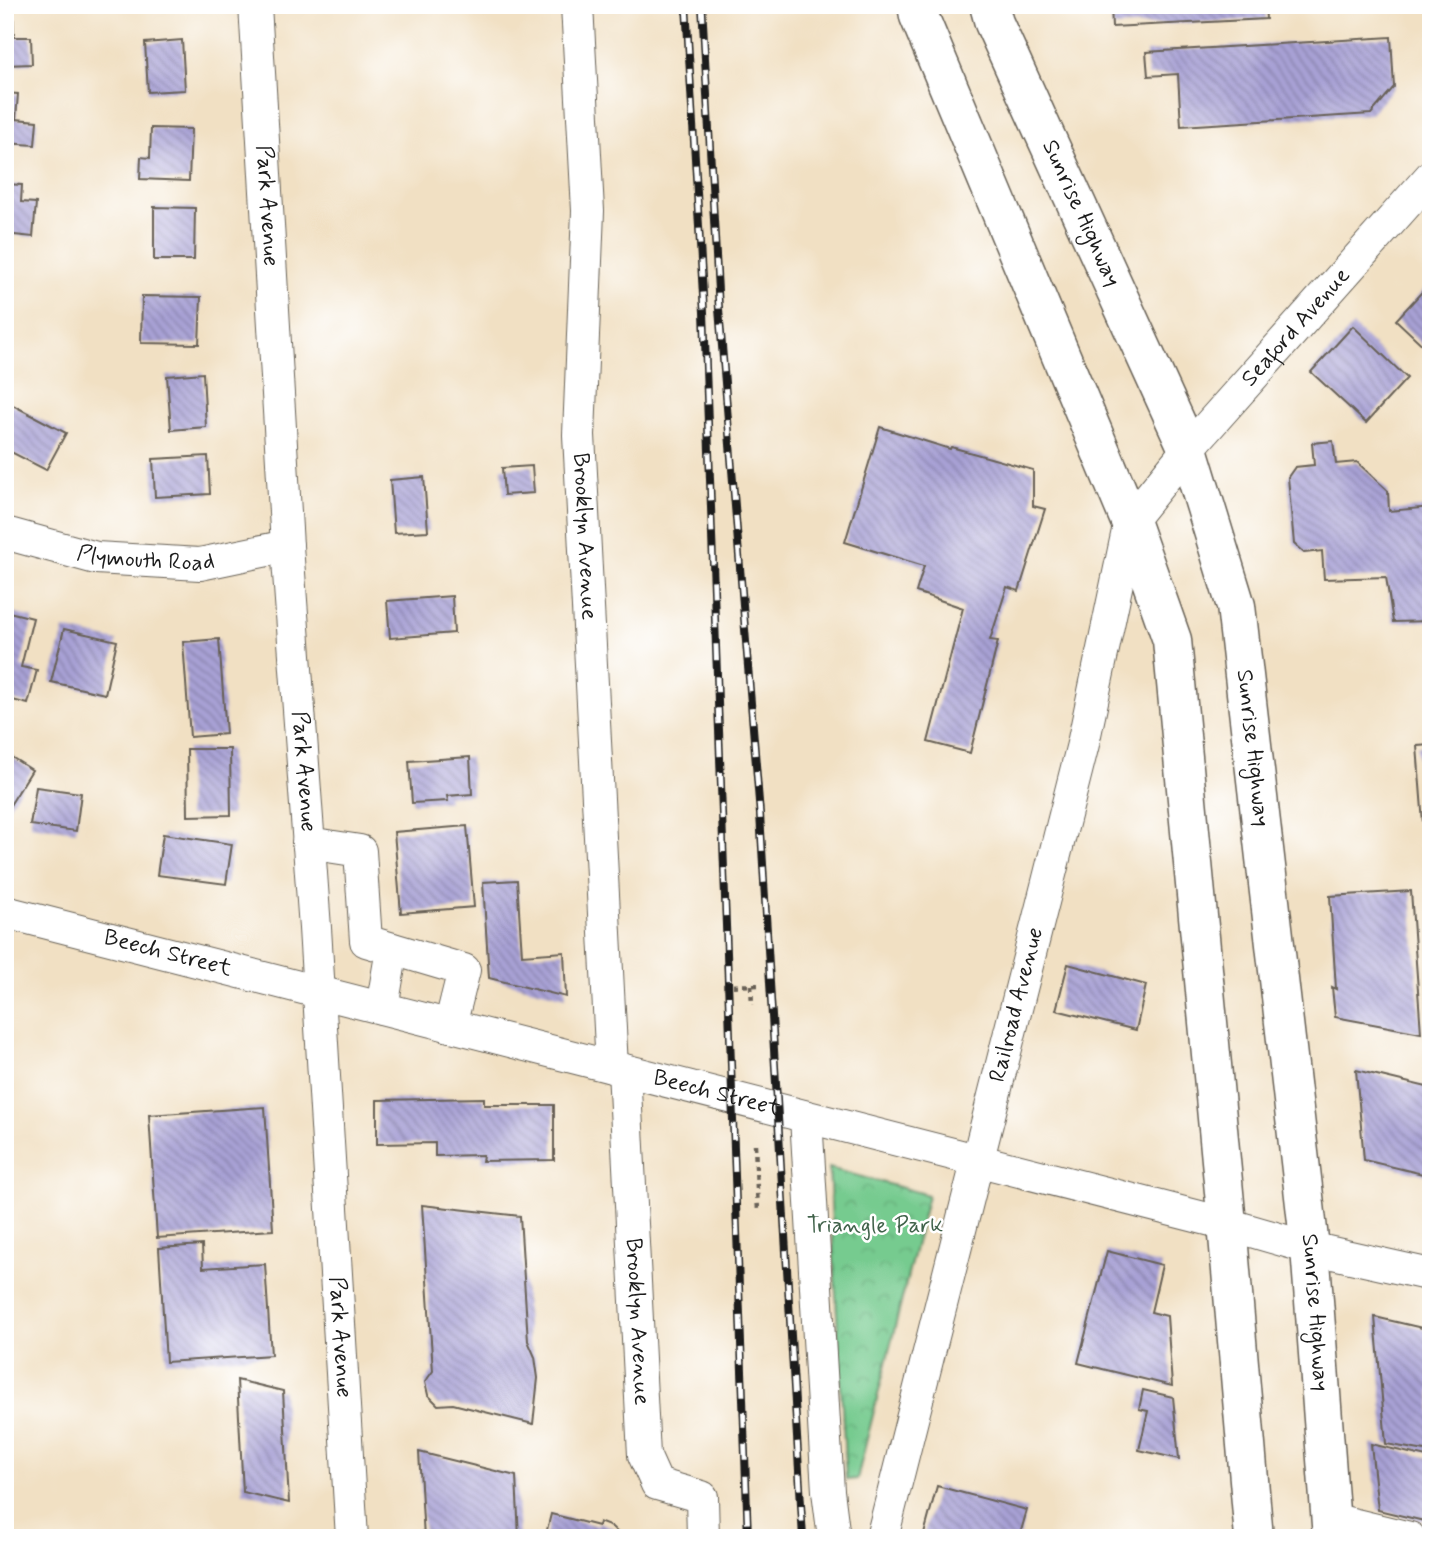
<svg xmlns="http://www.w3.org/2000/svg" width="1436" height="1543" font-family="Mynerve,sans-serif">
  <style>
    .park { fill: url(#park-crowns); stroke: #497456; stroke-width: 2 }
    .building { fill: url(#building-back-hatch) }
    .lines { fill: none; stroke-linecap: round; stroke-linejoin: round }
    .minor-casing { stroke: #676156; stroke-width: 34 }
    .highway-casing { stroke: #676156; stroke-width: 41 }
    .path { stroke: #676156; stroke-width: 4.5; stroke-dasharray: 5 5; stroke-linecap: butt }
    .minor { stroke: #fff; stroke-width: 32 }
    .highway { stroke: #fff; stroke-width: 38 }
    .rail-casing { stroke: #1c1c1c; stroke-width: 8 }
    .rail { stroke: #fff; stroke-width: 5; stroke-dasharray: 16; stroke-linecap: butt }
    .labels { text-anchor: middle; dominant-baseline: central; stroke-width: 5; stroke-linejoin: round; paint-order: stroke }
    .street-label { font-size: 23px; fill: #1c1c1c; stroke: #fff }
    .park-label { font-size: 23px; fill: #40624a; stroke: #fff }
  </style>
  <defs>
    <pattern id="park-crowns" width="20" height="18" patternUnits="userSpaceOnUse" patternTransform="scale(1.75)"><rect width="20" height="18" fill="#76cb8f"/><path d="M2 6a3 3 0 1 1 6 0M12 15a3 3 0 1 1 6 0" fill="none" stroke="#66ae7b"/></pattern>
    <pattern id="building-back-hatch" width="6" height="6" patternUnits="userSpaceOnUse" patternTransform="scale(1.75)"><rect width="6" height="6" fill="#a8a1d5"/><path d="M-1 5l2 2M0 0l6 6M5-1l2 2" fill="none" stroke="#8882ac"/></pattern>
  </defs>
  <rect width="100%" height="100%" fill="#fff"/>
  <filter id="ink" filterUnits="userSpaceOnUse"><feTurbulence type="fractalNoise" baseFrequency=".0143" numOctaves="2"/><feDisplacementMap in="SourceGraphic" scale="14" xChannelSelector="R" yChannelSelector="G"/><feConvolveMatrix kernelMatrix="1 2 1 2 8 2 1 2 1" color-interpolation-filters="sRGB"/></filter>
  <filter id="wash" filterUnits="userSpaceOnUse"><feTurbulence type="fractalNoise" baseFrequency=".00686" numOctaves="4" result="noise"/><feDisplacementMap in="SourceGraphic" scale="28" xChannelSelector="R" yChannelSelector="G"/><feGaussianBlur stdDeviation="1.57" result="paint"/><feColorMatrix in="noise" values="0 0 0 0 0 0 0 0 0 0 0 0 0 0 0 0 0 1.4 0 .05"/><feComposite in="paint" operator="in"/></filter>
  <g filter="url(#wash)">
    <rect width="100%" height="100%" fill="#f1e0c3"/>
    <!-- park -->
    <path class="park" d="M829,1168L928,1195L857,1479L846,1480Z"/>
    <g id="blocks">
      <!-- building -->
      <g class="building">
        <path d="M5,5H13L14,37H31L32,64L5,65Z"/>
        <path d="M1111,5H1265L1266,19L1112,27Z"/>
        <path d="M1391,37L1394,87L1371,114L1181,126L1178,74L1148,76L1146,52Z"/>
        <path d="M182,40L185,90L148,92L145,43Z"/>
        <path d="M5,93L18,94L16,119L37,121L35,145L5,143Z"/>
        <path d="M151,128L191,129L189,181L140,179L141,157L150,158Z"/>
        <path d="M5,184L22,185L21,202L36,203L33,237L5,234Z"/>
        <path d="M154,207L195,208L194,260H154Z"/>
        <path d="M1431,282V353L1396,320Z"/>
        <path d="M142,296L201,297L199,344L141,343Z"/>
        <path d="M1353,326L1407,378L1366,423L1311,372Z"/>
        <path d="M203,373L206,427L171,430L167,376Z"/>
        <path d="M5,401L66,433L46,470L5,449Z"/>
        <path d="M880,427L950,449L951,447L1033,470V506L1045,509L1019,591L1007,587L990,640L998,641L970,753L928,742L963,608L916,592L924,566L845,542Z"/>
        <path d="M1333,441L1336,464L1357,462L1388,491L1389,511L1431,507V621L1393,622L1386,577L1324,579L1322,551L1304,553L1294,544L1288,477L1295,467L1314,465L1312,443Z"/>
        <path d="M208,456L210,494L155,497L153,459Z"/>
        <path d="M532,466L534,493L504,495L502,468Z"/>
        <path d="M424,477L428,531L394,533L390,480Z"/>
        <path d="M452,596L454,633L390,638L387,601Z"/>
        <path d="M5,611L33,618L21,667L37,670L28,704L5,698Z"/>
        <path d="M64,629L117,641L105,694L51,682Z"/>
        <path d="M219,639L226,734L190,737L183,642Z"/>
        <path d="M1431,745V848L1425,849L1417,746Z"/>
        <path d="M187,749H230L231,815L188,816Z"/>
        <path d="M5,753L32,770L5,813Z"/>
        <path d="M470,757L472,794L447,796L448,801L412,803L409,761Z"/>
        <path d="M36,787L81,793L76,831L30,825Z"/>
        <path d="M467,826L474,907L401,913L394,832Z"/>
        <path d="M163,834L232,844L226,884L157,875Z"/>
        <path d="M517,880L522,955L564,952L566,997L489,978L483,882Z"/>
        <path d="M1411,891L1421,1033L1335,1017L1332,987L1336,989L1330,896Z"/>
        <path d="M1068,964L1146,985L1136,1030L1056,1010Z"/>
        <path d="M1356,1070L1431,1088V1176L1364,1160Z"/>
        <path d="M484,1098V1105H554V1160L482,1161L483,1155L435,1156V1143L377,1144V1100Z"/>
        <path d="M265,1107L273,1230L157,1238L149,1115Z"/>
        <path d="M422,1205L520,1216L528,1341L535,1357L538,1378L533,1424L453,1404L438,1405L428,1395L425,1382L433,1371Z"/>
        <path d="M202,1245L203,1268L265,1264L271,1355L166,1362L159,1248Z"/>
        <path d="M1107,1251L1162,1265L1151,1312L1167,1316L1172,1386L1078,1363Z"/>
        <path d="M1375,1317L1431,1330V1452L1386,1444Z"/>
        <path d="M237,1380L283,1391L289,1503L243,1492Z"/>
        <path d="M1143,1390L1173,1397L1179,1459L1139,1450L1148,1411L1139,1409Z"/>
        <path d="M1371,1444L1431,1458V1494L1424,1521L1378,1510Z"/>
        <path d="M419,1452L516,1476L519,1538H424Z"/>
        <path d="M937,1486L1027,1510L1019,1538H923Z"/>
        <path d="M551,1514L598,1526L599,1522L612,1527L623,1538H545Z"/>
      </g>
    </g>
  </g>
  <g filter="url(#ink)">
    <use href="#blocks" fill-opacity="0" stroke="#676156" stroke-width="2"/>
    <g class="lines">
      <defs>
        <g id="minor">
          <path id="s1" d="M255,5L287,546L315,928L352,1538"/>
          <path id="s2" d="M577,5L588,211L579,435L612,1067"/>
          <path id="s3" d="M5,533L96,558L200,564L287,546"/>
          <path d="M308,843L360,851L366,941L464,970L450,1026"/>
          <path id="s4" d="M5,912L1227,1224L1310,1248L1431,1275"/>
          <path d="M382,1008L392,949"/>
          <path id="s5" d="M624,1070L644,1455L657,1484L702,1497L703,1538"/>
          <path d="M806,1117L828,1491L834,1538"/>
          <path d="M1331,1519L1410,1538"/>
          <path id="s6" d="M882,1538L1083,744L1130,521L1188,449L1431,176"/>
        </g>
        <g id="highway">
          <path d="M917,5L919,16L1130,521L1172,640L1227,1224L1254,1538"/>
          <path id="s7" d="M989,5L994,23L1188,449L1236,606L1310,1248L1332,1538"/>
        </g>
      </defs>
      <!-- minor casing -->
      <use href="#minor" class="minor-casing"/>
      <!-- highway casing -->
      <use href="#highway" class="highway-casing"/>
      <!-- path -->
      <g class="path">
        <path d="M751,985L752,1005"/>
        <path d="M723,986L763,985"/>
        <path d="M755,1144L758,1212"/>
      </g>
      <!-- minor -->
      <use href="#minor" class="minor"/>
      <!-- highway -->
      <use href="#highway" class="highway"/>
      <defs>
        <g id="rail">
          <path d="M686,5L704,312L748,1538"/>
          <path d="M702,5L719,309L760,814L803,1538"/>
        </g>
      </defs>
      <!-- rail casing -->
      <use href="#rail" class="rail-casing"/>
      <!-- rail -->
      <use href="#rail" class="rail"/>
    </g>
  </g>
  <g class="labels">
    <!-- street labels -->
    <g class="street-label">
      <text stroke="none"><textPath href="#s1" startOffset="201">Park Avenue</textPath></text>
      <text stroke="none"><textPath href="#s7" startOffset="228">Sunrise Highway</textPath></text>
      <text stroke="none"><textPath href="#s6" startOffset="1302">Seaford Avenue</textPath></text>
      <text stroke="none"><textPath href="#s2" startOffset="532">Brooklyn Avenue</textPath></text>
      <text stroke="none"><textPath href="#s3" startOffset="144">Plymouth Road</textPath></text>
      <text stroke="none"><textPath href="#s7" startOffset="794">Sunrise Highway</textPath></text>
      <text stroke="none"><textPath href="#s1" startOffset="768">Park Avenue</textPath></text>
      <text stroke="none"><textPath href="#s4" startOffset="168">Beech Street</textPath></text>
      <text stroke="none"><textPath href="#s6" startOffset="550">Railroad Avenue</textPath></text>
      <text stroke="none"><textPath href="#s4" startOffset="735">Beech Street</textPath></text>
      <text stroke="none"><textPath href="#s7" startOffset="1362">Sunrise Highway</textPath></text>
      <text stroke="none"><textPath href="#s5" startOffset="252">Brooklyn Avenue</textPath></text>
      <text stroke="none"><textPath href="#s1" startOffset="1335">Park Avenue</textPath></text>
    </g>
    <!-- park labels -->
    <g class="park-label">
      <text x="875" y="1226">Triangle Park</text>
    </g>
  </g>
  <!-- margin -->
  <rect width="1436" height="1543" fill="none" stroke="#fff" stroke-width="28"/>
</svg>
